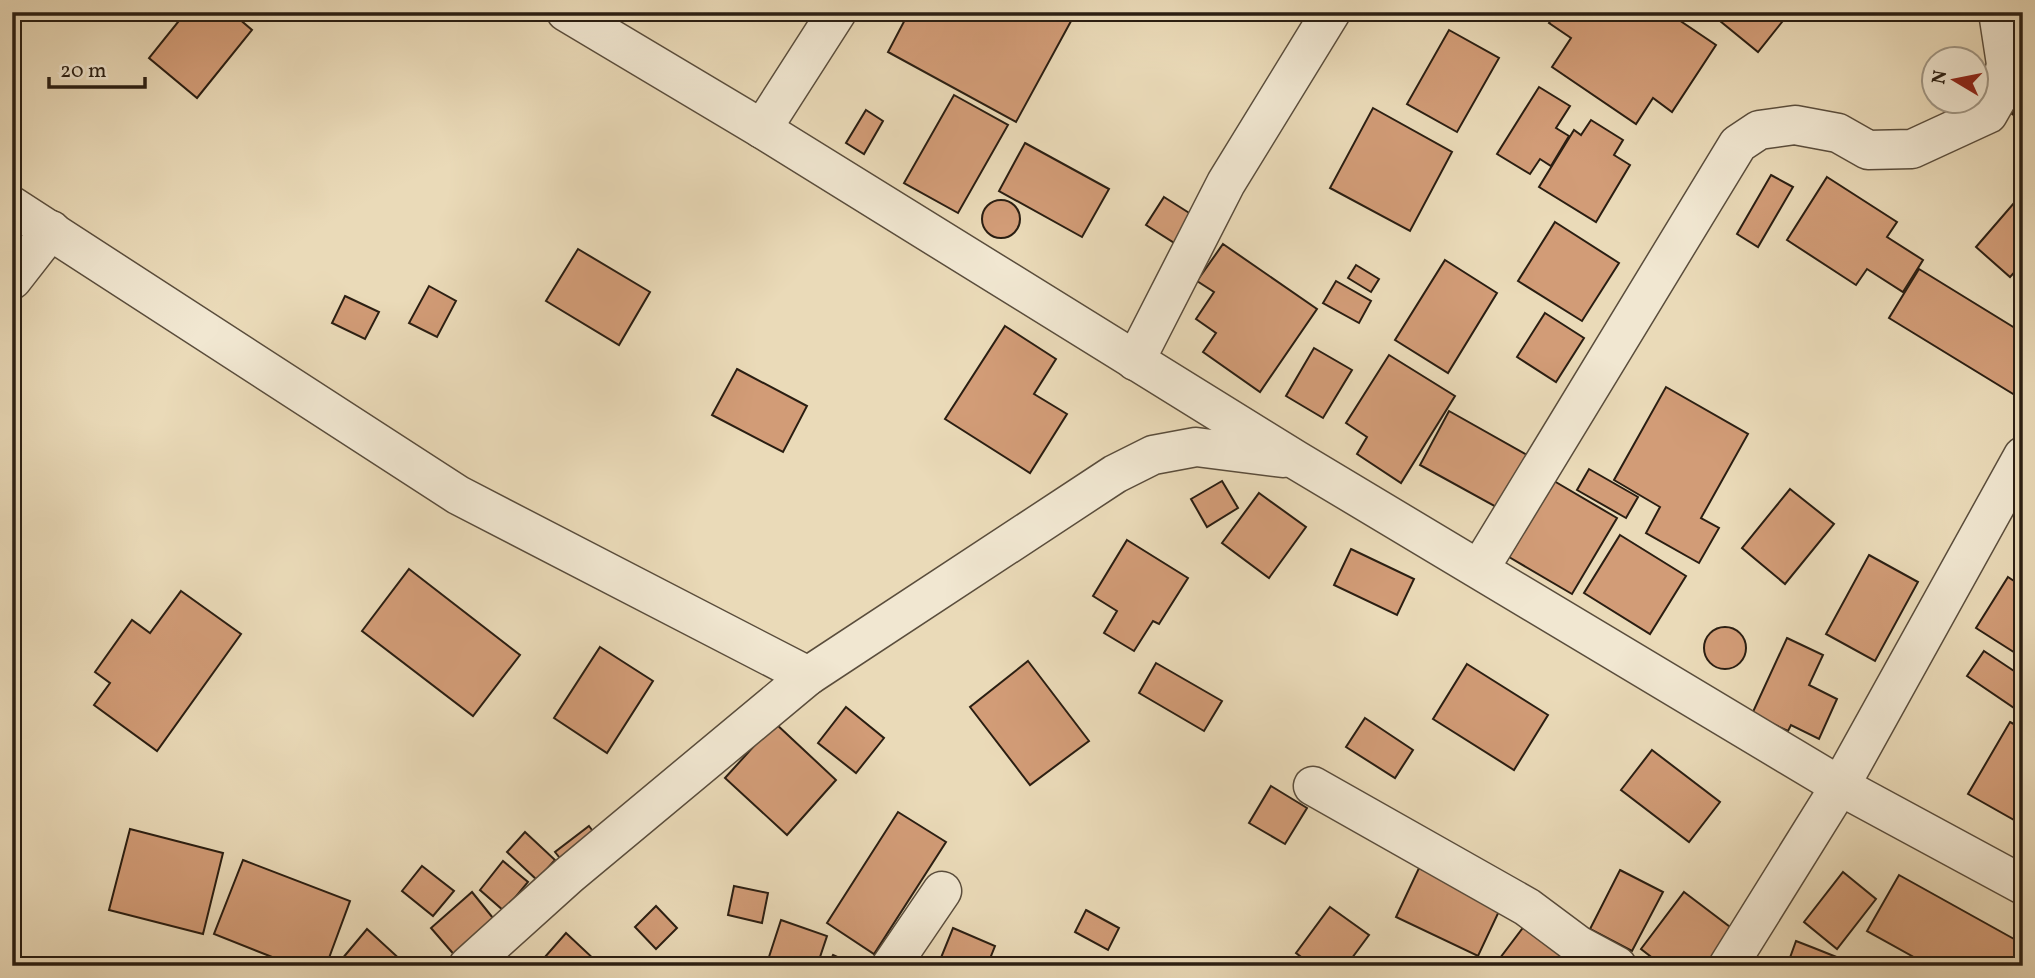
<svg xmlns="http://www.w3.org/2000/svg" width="2035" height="978" font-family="Vollkorn,serif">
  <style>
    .building { fill: #d29c77; stroke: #2a1e12; stroke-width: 2 }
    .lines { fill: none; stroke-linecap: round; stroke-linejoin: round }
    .minor-casing { stroke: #5a4d3c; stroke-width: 41 }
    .minor { stroke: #f1e7d1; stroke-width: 38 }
  </style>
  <rect width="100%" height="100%" fill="#eadab8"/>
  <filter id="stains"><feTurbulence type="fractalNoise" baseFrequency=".00286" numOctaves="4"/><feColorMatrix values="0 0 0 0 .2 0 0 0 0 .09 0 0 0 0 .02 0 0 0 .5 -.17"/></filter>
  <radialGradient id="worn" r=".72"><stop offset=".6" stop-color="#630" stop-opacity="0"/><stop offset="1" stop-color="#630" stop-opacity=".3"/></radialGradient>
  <!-- building -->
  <g class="building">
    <path d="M186,12H231L252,30L197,98L149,58Z"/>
    <path d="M909,12H1076L1016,122L888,52Z"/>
    <path d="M1557,12H1667L1716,45L1672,112L1653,98L1636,124L1552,67L1571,38L1549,23Z"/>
    <path d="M1709,12H1790L1758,52Z"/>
    <path d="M1449,30L1499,58L1457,132L1407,104Z"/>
    <path d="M1539,87L1570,106L1556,128L1569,136L1551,166L1540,159L1530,174L1497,154Z"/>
    <path d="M954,95L1008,125L958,213L904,183Z"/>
    <path d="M2023,98V121L2012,114Z"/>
    <path d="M1373,108L1452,152L1410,231L1330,188Z"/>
    <path d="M866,110L883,121L864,154L846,143Z"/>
    <path d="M1591,120L1623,140L1614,155L1630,165L1596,222L1539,187L1574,130L1581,135Z"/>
    <path d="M1025,143L1109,189L1082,237L999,191Z"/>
    <path d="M1771,175L1793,187L1758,247L1737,234Z"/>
    <path d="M1827,177L1897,222L1887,237L1923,260L1903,292L1867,269L1856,285L1787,240Z"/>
    <path d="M2020,196L2023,263L2010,277L1976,247Z"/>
    <path d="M1164,197L1194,216L1176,244L1146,225Z"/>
    <circle cx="1001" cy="219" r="19"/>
    <path d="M1555,222L1619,263L1582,321L1518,281Z"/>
    <path d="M1223,244L1317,309L1260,392L1203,352L1216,333L1196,319L1214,292L1197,281Z"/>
    <path d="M578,249L650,292L619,345L546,301Z"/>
    <path d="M1445,260L1497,293L1448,373L1395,340Z"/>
    <path d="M1356,265L1379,279L1371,292L1348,278Z"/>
    <path d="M1919,269L2023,333V400L1889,318Z"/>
    <path d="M1336,281L1371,301L1359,323L1323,303Z"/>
    <path d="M429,286L456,301L437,337L409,323Z"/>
    <path d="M345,296L379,312L365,339L332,323Z"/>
    <path d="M1545,313L1584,338L1556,382L1517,357Z"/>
    <path d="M1005,326L1056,359L1034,394L1067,414L1030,473L945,419Z"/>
    <path d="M1314,348L1352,370L1323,418L1286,396Z"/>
    <path d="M1389,355L1455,396L1401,483L1357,454L1367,437L1346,423Z"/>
    <path d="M737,369L807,406L783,452L712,415Z"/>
    <path d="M1666,387L1748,434L1701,518L1719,528L1699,563L1646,533L1660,507L1614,480Z"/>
    <path d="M1449,411L1527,455L1498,508L1420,465Z"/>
    <path d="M1589,469L1638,497L1626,518L1577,490Z"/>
    <path d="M1222,481L1238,508L1207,527L1191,499Z"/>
    <path d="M1554,481L1617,518L1572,594L1509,557Z"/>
    <path d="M1790,489L1834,524L1785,584L1742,548Z"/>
    <path d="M1259,493L1306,527L1269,578L1222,543Z"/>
    <path d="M1620,535L1686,576L1650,634L1584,593Z"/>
    <path d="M1127,540L1188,578L1159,624L1153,621L1134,651L1104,633L1117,611L1093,596Z"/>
    <path d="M1351,549L1414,579L1397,615L1334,585Z"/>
    <path d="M1869,555L1918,582L1875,661L1826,634Z"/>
    <path d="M409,569L520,655L473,716L362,631Z"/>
    <path d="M2008,577L2023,587L2020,656L1976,628Z"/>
    <path d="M181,591L241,634L157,751L94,705L110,683L95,672L132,620L150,633Z"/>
    <circle cx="1725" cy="648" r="21"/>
    <path d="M1787,638L1823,655L1809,685L1837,699L1819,739L1791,725L1788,731L1752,714Z"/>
    <path d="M600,647L653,681L607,753L554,718Z"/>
    <path d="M1984,651L2023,677V714L1967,676Z"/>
    <path d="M1028,661L1089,741L1030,785L970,707Z"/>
    <path d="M1156,663L1222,701L1204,731L1139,693Z"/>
    <path d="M1467,664L1548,715L1514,770L1433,719Z"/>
    <path d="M846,707L884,738L856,773L818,743Z"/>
    <path d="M1365,718L1413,750L1395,778L1346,747Z"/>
    <path d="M2010,722L2023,729V825L1968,794Z"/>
    <path d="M775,723L836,780L787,835L725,778Z"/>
    <path d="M1652,750L1720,802L1689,842L1621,790Z"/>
    <path d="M1271,786L1307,808L1285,844L1249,823Z"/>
    <path d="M898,812L946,842L874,954L827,923Z"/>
    <path d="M589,826L601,842L567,867L555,852Z"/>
    <path d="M130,829L223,853L203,934L109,910Z"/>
    <path d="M525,832L555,860L537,880L507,852Z"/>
    <path d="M243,860L350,901L326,966H295L214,934Z"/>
    <path d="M503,861L528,882L504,911L480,890Z"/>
    <path d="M422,866L454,891L433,916L402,891Z"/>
    <path d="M1419,868L1501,907L1478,956L1396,917Z"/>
    <path d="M1620,870L1663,892L1632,951L1590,929Z"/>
    <path d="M1843,872L1876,899L1837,949L1804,922Z"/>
    <path d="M1899,875L2023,944V966H1930L1867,931Z"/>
    <path d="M734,886L768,893L762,923L728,915Z"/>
    <path d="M472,892L497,923L457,958L431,928Z"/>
    <path d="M1684,892L1738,933L1714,966H1663L1641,949Z"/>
    <path d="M656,906L677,928L656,949L635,927Z"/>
    <path d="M1330,907L1369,935L1346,966H1313L1296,953Z"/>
    <path d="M1086,910L1119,928L1108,950L1075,932Z"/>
    <path d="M1531,917L1569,947L1555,966H1494Z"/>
    <path d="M781,920L827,936L817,966L767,963Z"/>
    <path d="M953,928L995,946L987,966L938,965Z"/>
    <path d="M367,929L404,963L401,966H350L342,959Z"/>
    <path d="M566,933L597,962L594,966H537Z"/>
    <path d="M1796,941L1814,948L1859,966H1787Z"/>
    <path d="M833,955L857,966H828Z"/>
  </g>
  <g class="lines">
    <defs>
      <g id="minor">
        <path d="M566,12L762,129L1296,460L1840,786L2023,885"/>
        <path d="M762,129L837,12"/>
        <path d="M12,206L458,495L808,676"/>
        <path d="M12,280L51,230"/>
        <path d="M1135,361L1226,183L1331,12"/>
        <path d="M1480,568L1738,144L1759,130L1795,125L1838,133L1868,150L1912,149L1988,114L2000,93L2006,64L1998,12"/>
        <path d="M1313,786L1527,907L1578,945L1617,966"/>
        <path d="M468,966L569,875L808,676L1115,474L1153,455L1196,447L1283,458"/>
        <path d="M891,966L942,891"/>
        <path d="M1728,966L1840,786L2023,456"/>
      </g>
    </defs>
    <!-- minor casing -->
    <use href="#minor" class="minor-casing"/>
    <!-- minor -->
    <use href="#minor" class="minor"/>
  </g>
  <!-- margin -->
  <rect width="2035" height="978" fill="none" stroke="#eadab8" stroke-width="42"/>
  <rect x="14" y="14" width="2007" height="950" fill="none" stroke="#2a1e12" stroke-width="3.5"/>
  <rect x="21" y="21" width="1993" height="936" fill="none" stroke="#2a1e12" stroke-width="2"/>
  <!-- north arrow -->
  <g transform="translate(1955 80) rotate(280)"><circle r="33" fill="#f1e7d1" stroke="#a19785" stroke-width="2"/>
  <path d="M0-5L12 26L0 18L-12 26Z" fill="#8f2418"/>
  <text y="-10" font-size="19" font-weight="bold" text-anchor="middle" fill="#2a1e12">N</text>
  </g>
  <!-- scale -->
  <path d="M49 77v10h96v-10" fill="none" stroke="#2a1e12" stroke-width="3.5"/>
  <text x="60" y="77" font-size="21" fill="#2a1e12" stroke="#f1e7d1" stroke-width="5" paint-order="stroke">20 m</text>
  <rect width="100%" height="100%" filter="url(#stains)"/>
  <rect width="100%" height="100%" fill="url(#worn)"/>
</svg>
